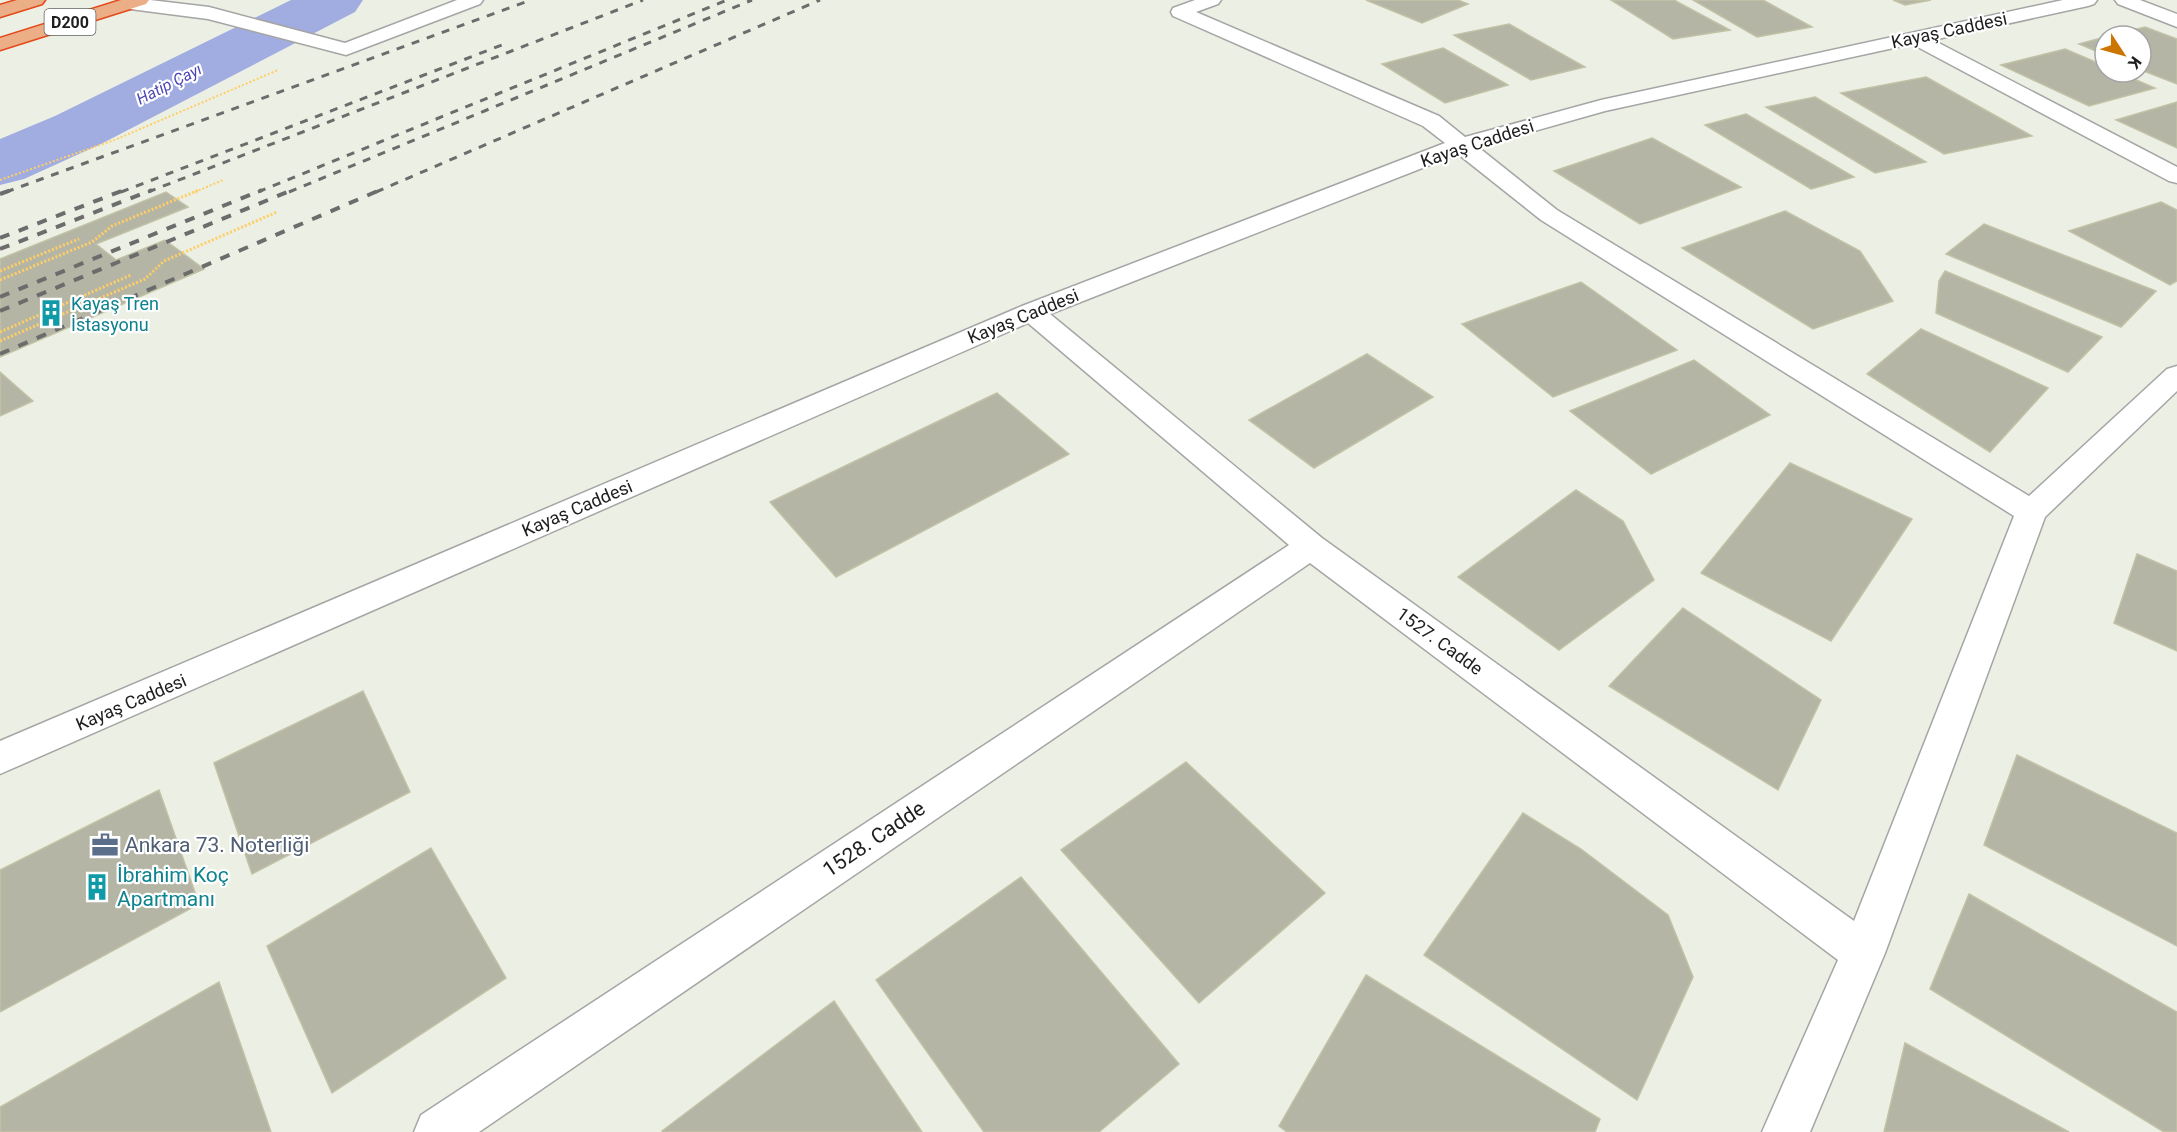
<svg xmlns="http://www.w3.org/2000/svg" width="2177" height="1132" font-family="Roboto,sans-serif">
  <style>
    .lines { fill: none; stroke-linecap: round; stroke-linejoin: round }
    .river { fill: #a1ade0; fill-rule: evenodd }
    .building { fill: #b5b5a5; stroke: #c1c2a5; stroke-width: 1.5 }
    .minor-casing { stroke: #a5a5a5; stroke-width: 3 }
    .highway-casing { stroke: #e3491a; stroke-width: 3 }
    .path-far1 { stroke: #ffce65; stroke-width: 2; stroke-dasharray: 2 2; stroke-linecap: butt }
    .path { stroke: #ffce65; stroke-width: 3; stroke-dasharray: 2 2; stroke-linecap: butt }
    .minor { fill: #fff; fill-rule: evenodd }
    .highway { fill: #ebae86; fill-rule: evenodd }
    .rail-far1 { stroke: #6c6c6c; stroke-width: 3; stroke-dasharray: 8 8; stroke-linecap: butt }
    .rail { stroke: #6c6c6c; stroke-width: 4; stroke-dasharray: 10 10; stroke-linecap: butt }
    .labels { text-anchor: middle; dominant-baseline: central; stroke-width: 4.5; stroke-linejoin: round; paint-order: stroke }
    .shield { fill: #fff; stroke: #626262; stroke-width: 1.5 }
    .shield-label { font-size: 16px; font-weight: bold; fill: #1e1e1e }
    .far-water-label { font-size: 16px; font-style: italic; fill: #4d45b3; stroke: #fff }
    .street-label { font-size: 18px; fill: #1e1e1e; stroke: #fff }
    .culture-label { font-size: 18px; fill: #0d838f; stroke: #fff; text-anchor: start }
    .near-street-label { font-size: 21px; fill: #1e1e1e; stroke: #fff }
    .near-service-label { font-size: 21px; fill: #4e5e75; stroke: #fff; text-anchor: start }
    .near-culture-label { font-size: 21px; fill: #0d838f; stroke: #fff; text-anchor: start }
  </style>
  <rect width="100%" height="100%" fill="#ecefe3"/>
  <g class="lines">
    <!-- river -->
    <path class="river" d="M291,0H363L355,12L101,144L24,179L0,185V139L55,116Z"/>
  </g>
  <!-- building -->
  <g class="building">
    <path d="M1366,0H1458L1468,4L1422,23Z"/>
    <path d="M1611,0H1674L1730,30L1673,39Z"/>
    <path d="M1693,0H1763L1812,27L1757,37Z"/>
    <path d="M1893,0H1931L1905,5Z"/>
    <path d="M1509,24L1585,67L1531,80L1454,35Z"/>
    <path d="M2145,27L2177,39V84L2141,70V36H2109Z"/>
    <path d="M2105,37V55L2079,44Z"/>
    <path d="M1443,48L1508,85L1445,103L1382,64Z"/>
    <path d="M2065,49L2105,66V72H2118L2155,88L2089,106L2001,65Z"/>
    <path d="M1926,77L2032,136L1944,154L1841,93Z"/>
    <path d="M1815,97L1926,162L1875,173L1766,107Z"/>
    <path d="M2177,102V148L2116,120Z"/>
    <path d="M1746,114L1854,177L1811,189L1705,125Z"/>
    <path d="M1652,138L1741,187L1640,224L1554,171Z"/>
    <path d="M166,192L188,207L96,244L116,260L165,240L204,269L0,357V259Z"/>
    <path d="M2161,202L2177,210V281L2170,285L2069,231Z"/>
    <path d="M1785,211L1860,251L1893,301L1813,329L1682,248Z"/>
    <path d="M1984,224L2156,291L2121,327L1946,254Z"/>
    <path d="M1945,271L2102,337L2068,372L1936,313L1939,281Z"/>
    <path d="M1581,282L1677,350L1553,397L1462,324Z"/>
    <path d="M1921,329L2048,388L1990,452L1867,374Z"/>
    <path d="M1367,354L1433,397L1314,468L1249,420Z"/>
    <path d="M1694,360L1770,415L1651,474L1570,411Z"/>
    <path d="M0,372L33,401L0,416Z"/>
    <path d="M997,393L1069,454L836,577L770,502Z"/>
    <path d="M1790,463L1912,519L1831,641L1701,573Z"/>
    <path d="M1576,490L1623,521L1654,580L1559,650L1458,577Z"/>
    <path d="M2137,554L2177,571V651L2114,623Z"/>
    <path d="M1683,608L1821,700L1778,790L1609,686Z"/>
    <path d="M363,691L410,792L252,874L214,763Z"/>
    <path d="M2017,755L2177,833V946L1984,845Z"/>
    <path d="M1186,762L1325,893L1199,1003L1061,850Z"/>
    <path d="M159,790L199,904L0,1012V870Z"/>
    <path d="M1523,813L1581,849L1668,915L1693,977L1637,1100L1424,955Z"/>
    <path d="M431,848L506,978L332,1093L267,946Z"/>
    <path d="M1021,877L1179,1064L1099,1132H984L876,980Z"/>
    <path d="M1969,894L2177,1012V1132H2164L1930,989Z"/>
    <path d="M1366,975L1600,1119L1595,1132H1287L1279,1126Z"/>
    <path d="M219,982L271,1132H0V1107Z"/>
    <path d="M834,1001L922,1132H663L662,1131Z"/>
    <path d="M1905,1043L2069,1132H1884Z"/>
  </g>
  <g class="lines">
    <defs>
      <g id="minor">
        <path d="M123,0H150L209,7L345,43L457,0H483L480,4L346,55L208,19L130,9L123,7L121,3Z"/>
        <path d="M1195,0H1221L1218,4L1196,12L1439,116L1465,137L1601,100L2063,0H2097L2094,4L2088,6L1933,40L2177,167V183L2169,181L1912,44L1605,111L1478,147L1557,210L2029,496L2167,369L2177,366V391L2045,517L1885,953L1810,1132H1762L1838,960L1310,563L479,1132H414L421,1115L1289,545L1028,323L0,774V741L1022,306L1445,143L1423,126L1173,16L1171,12L1173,8ZM1458,154L1541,220L2014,516L1854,921L1322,538L1050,314Z"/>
        <path d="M2115,0H2140L2177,14V27L2118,4Z"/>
      </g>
      <g id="highway">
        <path d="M17,0H45L42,4L0,17V5Z"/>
        <path d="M121,0H149L146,4L0,50V38Z"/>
      </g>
    </defs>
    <!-- minor casing -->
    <use href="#minor" class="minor-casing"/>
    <!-- highway casing -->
    <use href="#highway" class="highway-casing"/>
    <!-- path-far1 -->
    <g class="path-far1">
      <path d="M0,180L117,139L278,70"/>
      <path d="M195,192L223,180"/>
    </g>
    <!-- path -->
    <g class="path">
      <path d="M0,271L79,239"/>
      <path d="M0,280L92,242L112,226L199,190"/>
      <path d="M0,332L131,275"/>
      <path d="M0,341L145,279L164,261L277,212"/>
    </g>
    <!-- minor -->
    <use href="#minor" class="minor"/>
    <!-- highway -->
    <use href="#highway" class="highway"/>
    <!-- rail-far1 -->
    <g class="rail-far1">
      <path d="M6,192L531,0"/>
      <path d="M121,192L507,43"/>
      <path d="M148,192L643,0"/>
      <path d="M258,192L727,0"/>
      <path d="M289,192L752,0"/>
      <path d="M376,192L820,0"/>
    </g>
    <!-- rail -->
    <g class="rail">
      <path d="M0,194L11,190"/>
      <path d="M0,238L124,190"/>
      <path d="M0,249L152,190"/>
      <path d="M0,297L262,190"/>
      <path d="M0,311L292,190"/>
      <path d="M0,354L380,190"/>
    </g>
  </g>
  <!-- icons -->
  <defs>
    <symbol id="building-bare" viewBox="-9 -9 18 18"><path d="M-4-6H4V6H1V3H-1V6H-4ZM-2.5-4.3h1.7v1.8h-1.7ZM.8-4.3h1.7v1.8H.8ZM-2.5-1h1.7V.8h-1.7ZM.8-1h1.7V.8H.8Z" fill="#0f9aa8" stroke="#fff" stroke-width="2.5" paint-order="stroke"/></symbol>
    <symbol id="office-bare" viewBox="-9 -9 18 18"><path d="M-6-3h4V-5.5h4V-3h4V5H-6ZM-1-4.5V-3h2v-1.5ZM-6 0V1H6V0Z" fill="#5c6f8a" stroke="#fff" stroke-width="2.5" paint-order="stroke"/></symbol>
  </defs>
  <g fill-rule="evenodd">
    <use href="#building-bare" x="32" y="294" width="38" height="38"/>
    <use href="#office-bare" x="86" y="826" width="38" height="38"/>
    <use href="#building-bare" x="78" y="868" width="38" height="38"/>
  </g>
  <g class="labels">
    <!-- shield labels -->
    <rect class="shield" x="44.5" y="9" width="51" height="26" rx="4.5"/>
    <g class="shield-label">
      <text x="70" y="22">D200</text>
    </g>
    <!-- far-water labels -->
    <g class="far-water-label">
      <text transform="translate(169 84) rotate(-27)">Hatip Çayı</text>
    </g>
    <!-- street labels -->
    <g class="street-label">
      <text transform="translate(1949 30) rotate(-12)">Kayaş Caddesi</text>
      <text transform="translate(1477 143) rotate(-18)">Kayaş Caddesi</text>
      <text transform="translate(1023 316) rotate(-22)">Kayaş Caddesi</text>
      <text transform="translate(577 508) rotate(-23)">Kayaş Caddesi</text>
      <text transform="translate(1440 641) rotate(36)">1527. Cadde</text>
      <text transform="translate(131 702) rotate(-23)">Kayaş Caddesi</text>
    </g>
    <!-- culture labels -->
    <g class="culture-label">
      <text x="71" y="303">Kayaş Tren<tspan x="71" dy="21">İstasyonu</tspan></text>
    </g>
    <!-- near-street labels -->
    <g class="near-street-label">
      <text transform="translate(874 839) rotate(-34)">1528. Cadde</text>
    </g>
    <!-- near-service labels -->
    <g class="near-service-label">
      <text x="125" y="845">Ankara 73. Noterliği</text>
    </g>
    <!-- near-culture labels -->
    <g class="near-culture-label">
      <text x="117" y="875">İbrahim Koç<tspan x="117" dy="24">Apartmanı</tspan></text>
    </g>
  </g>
  <!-- north arrow -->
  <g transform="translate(2123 54) rotate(126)"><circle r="28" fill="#ffffff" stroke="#a5a5a5" stroke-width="1.5"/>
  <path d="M0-4.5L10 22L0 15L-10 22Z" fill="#cc7500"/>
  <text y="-9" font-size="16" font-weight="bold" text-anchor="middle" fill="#1e1e1e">K</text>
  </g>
</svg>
